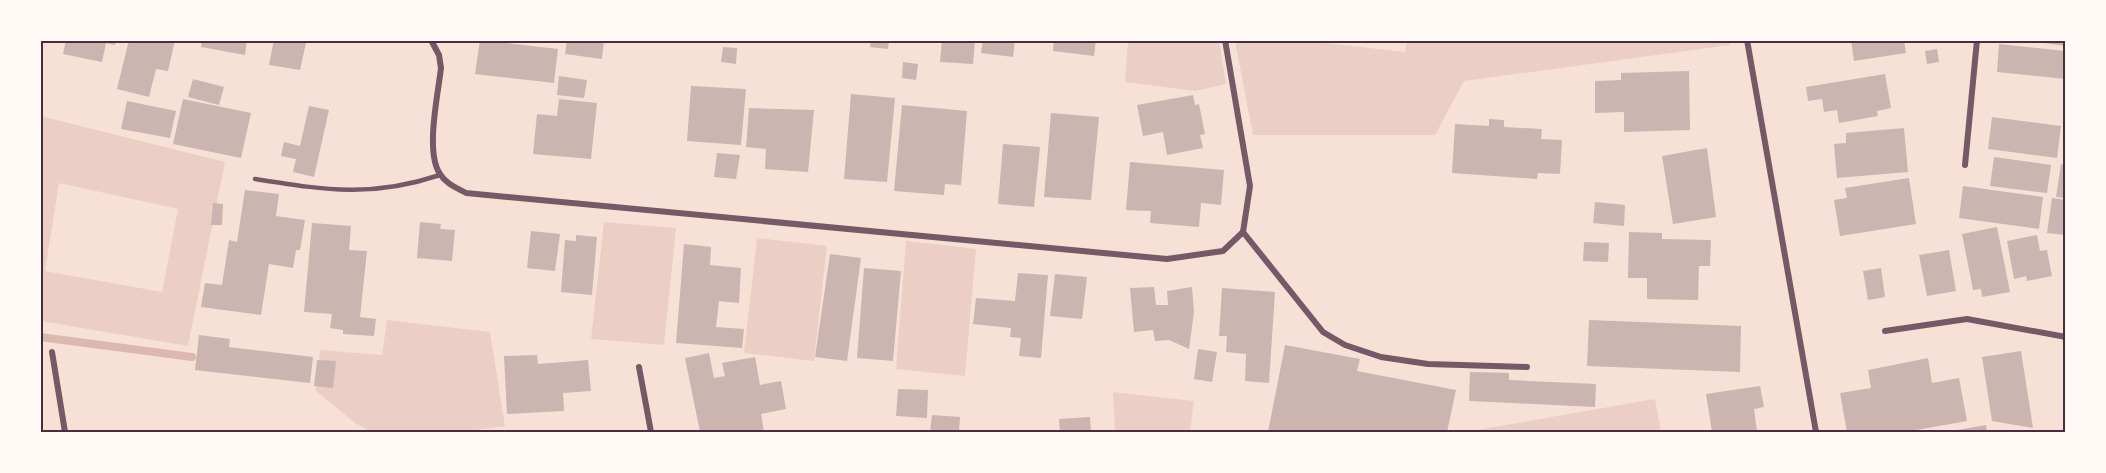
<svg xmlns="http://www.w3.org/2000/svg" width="2106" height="473" font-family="'Fira Sans Condensed',sans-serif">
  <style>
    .green { fill: #ebcfc5; fill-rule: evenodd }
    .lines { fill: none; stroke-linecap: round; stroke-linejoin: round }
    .stream { stroke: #dcb8b0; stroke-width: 8 }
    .building { fill: #ccb4b1 }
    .service { stroke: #755966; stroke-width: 4.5 }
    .minor { stroke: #755966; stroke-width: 6 }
    .neatline { fill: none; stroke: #4a2c40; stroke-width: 2 }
  </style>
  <rect width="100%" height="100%" fill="#f7e1d7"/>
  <!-- green -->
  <g class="green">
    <path d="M1407,40H1729L1730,45L1464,81L1435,135H1253L1235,41H1308L1405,52Z"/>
    <path d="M1128,41H1219L1226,84L1195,91L1125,82Z"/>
    <path d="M40,116L225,162L188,346L41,321ZM59,183L178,209L162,292L45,271Z"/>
    <path d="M604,222L676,228L664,345L591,339Z"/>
    <path d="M757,238L827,246L814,361L744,353Z"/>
    <path d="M906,241L976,249L965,376L896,369Z"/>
    <path d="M387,320L490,332L505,426L460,432H372L355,423L316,391L320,350L382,355Z"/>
    <path d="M1113,392L1194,401L1190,432H1115Z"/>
    <path d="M1655,399L1661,432H1465Z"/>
  </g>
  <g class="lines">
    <!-- stream -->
    <path class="stream" d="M40,337L192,357"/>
  </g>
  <!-- building -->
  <g class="building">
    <path d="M66,40H116L115,45L106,43L102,62L63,54Z"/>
    <path d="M129,40H175L168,71L156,69L149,97L117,89Z"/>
    <path d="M202,40H247L245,55L201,47Z"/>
    <path d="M274,40L306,43L300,70L269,65Z"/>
    <path d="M480,40L558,49L554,83L475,74Z"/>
    <path d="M567,40H604L602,59L565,54Z"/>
    <path d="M871,40H889L888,49L870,47Z"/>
    <path d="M942,40H975L973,64L940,62Z"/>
    <path d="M983,40H1015L1013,57L981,53Z"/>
    <path d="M1054,40H1096L1094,56L1053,51Z"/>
    <path d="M1851,40H1904L1906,53L1854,61Z"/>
    <path d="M2036,40H2066V46L2036,42Z"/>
    <path d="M1999,44L2066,51L2065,79L1997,72Z"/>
    <path d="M723,47L737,48L736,64L721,62Z"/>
    <path d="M1937,49L1939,62L1927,64L1925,51Z"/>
    <path d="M903,62L918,64L916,80L902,78Z"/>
    <path d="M1689,71L1690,130L1624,132V112L1595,113V81L1621,80V73Z"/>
    <path d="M1885,74L1891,108L1877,111L1878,116L1839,123L1837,110L1824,112L1822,99L1808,101L1806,87Z"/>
    <path d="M559,76L587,80L584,98L557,95Z"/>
    <path d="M193,79L224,87L219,105L188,97Z"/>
    <path d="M691,86L746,89L741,145L687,141Z"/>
    <path d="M851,94L895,98L887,182L844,179Z"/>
    <path d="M1193,95L1195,105L1199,104L1205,134L1200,135L1203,148L1167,155L1163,132L1143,136L1137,105Z"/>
    <path d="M183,99L251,113L241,158L173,144Z"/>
    <path d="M559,99L597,103L591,159L533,154L537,114L557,116Z"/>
    <path d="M127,101L176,111L170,138L121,129Z"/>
    <path d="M902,105L967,111L961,185L945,184L944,195L894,191Z"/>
    <path d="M309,106L329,110L314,177L293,172L296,159L281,156L284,142L300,146Z"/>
    <path d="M749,108L814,110L808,172L765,169L766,149L746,147Z"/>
    <path d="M1051,113L1099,117L1091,200L1044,197Z"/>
    <path d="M1992,117L2061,126L2057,158L1988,149Z"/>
    <path d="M1489,119L1504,120V127L1542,129L1541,139L1562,140L1560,174L1538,173L1537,179L1452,173L1455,124L1489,126Z"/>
    <path d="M1904,128L1908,172L1837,178L1834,144L1846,143V133Z"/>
    <path d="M1003,144L1040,147L1034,207L998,204Z"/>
    <path d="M1707,148L1716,217L1673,224L1662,156Z"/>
    <path d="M717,153L740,155L736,179L714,177Z"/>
    <path d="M1994,157L2051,165L2047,193L1990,186Z"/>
    <path d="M1130,162L1224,170L1221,205L1201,203L1199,227L1150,223L1151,211L1126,210Z"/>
    <path d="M2061,164L2066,165V198L2056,197Z"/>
    <path d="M1909,178L1916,224L1840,236L1834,200L1847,198L1845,188Z"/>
    <path d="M1963,186L2043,197L2039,229L1959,218Z"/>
    <path d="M245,190L279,194L276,216L305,220L300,250H296L293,268L269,264L261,315L201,307L205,283L222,285L229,240L237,242Z"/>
    <path d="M2052,198L2066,200V235L2047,233Z"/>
    <path d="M1595,202L1625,205L1624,226L1593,223Z"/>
    <path d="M213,203L223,204L222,225H211Z"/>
    <path d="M420,222L441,224L440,229L455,230L452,261L417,258Z"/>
    <path d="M312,223L351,226L349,250L367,251L360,317L376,319L374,336L343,334V330L330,328L332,314L304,312Z"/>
    <path d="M1997,227L2010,292L1982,297L1981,289L1973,290L1962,234Z"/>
    <path d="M531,231L560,234L555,271L527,268Z"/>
    <path d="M1629,232L1662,233V239L1711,240L1710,266H1699L1698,300L1647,299V278H1628Z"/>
    <path d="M576,235L597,237L592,295L561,292L565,240L576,241Z"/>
    <path d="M2037,235L2040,251L2047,250L2052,276L2027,281L2026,276L2014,279L2007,241Z"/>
    <path d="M1584,242L1609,243L1608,262L1583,261Z"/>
    <path d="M684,244L711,247L710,265L741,268L739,303L719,301L716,327L744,329L742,348L676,343Z"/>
    <path d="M1949,250L1956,291L1927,296L1919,255Z"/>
    <path d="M830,254L861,258L847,361L815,357Z"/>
    <path d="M864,268L901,271L893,361L857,358Z"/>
    <path d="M1881,268L1885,297L1868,300L1863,271Z"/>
    <path d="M1018,273L1048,275L1041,358L1019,356L1021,338L1010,337L1011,328L973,324L976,298L1015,301Z"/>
    <path d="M1055,274L1087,277L1082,319L1050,316Z"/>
    <path d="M1154,287L1156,305H1168L1167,291L1192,287L1194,312L1189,349L1169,340L1155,341L1153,330L1134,332L1130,288Z"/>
    <path d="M1222,288L1275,292L1269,383L1245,381L1246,354L1226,352L1227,336H1219Z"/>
    <path d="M1589,320L1741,326L1740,372L1587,366Z"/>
    <path d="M199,335L230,339L229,347L313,357L310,383L195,370Z"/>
    <path d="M1285,345L1360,359L1357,371L1456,390L1447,432H1268Z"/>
    <path d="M1198,349L1217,352L1212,382L1194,379Z"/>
    <path d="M2021,351L2033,428L1992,421L1982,357Z"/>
    <path d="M709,353L714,378L725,376L722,363L755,357L760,385L781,381L786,409L761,414L764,432H700L685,358Z"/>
    <path d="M537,355L538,364L588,360L591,391L563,393L564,411L507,414L504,356Z"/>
    <path d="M1928,358L1932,383L1959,378L1967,421L1905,432H1847L1840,393L1871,388L1868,370Z"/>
    <path d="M317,360L336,361L333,388L314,386Z"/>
    <path d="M1470,372L1509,373V380L1596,384L1595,407L1469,401Z"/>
    <path d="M1760,386L1764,407L1754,409L1757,432H1712L1706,394Z"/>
    <path d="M898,389L928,390L927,418L896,416Z"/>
    <path d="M932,415L960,417L959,432H930Z"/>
    <path d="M1090,417L1091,432H1060L1059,419Z"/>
    <path d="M1986,425L1987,432H1952L1951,431Z"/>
  </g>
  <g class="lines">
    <!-- service -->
    <path class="service" d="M255,179C325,190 371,198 440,175"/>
    <!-- minor -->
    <g class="minor">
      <path d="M431,40L439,55L441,68C438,95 425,152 440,174C446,184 457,188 466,193L1167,259L1223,251L1243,232"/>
      <path d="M1225,40L1250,186L1243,232L1323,332L1345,345L1381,357L1428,364L1527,367"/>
      <path d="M1747,40L1816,432"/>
      <path d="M1965,165L1977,40"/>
      <path d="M1885,331L1967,319L2066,337"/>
      <path d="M52,352L65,432"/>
      <path d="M639,367L651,432"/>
    </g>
  </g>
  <!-- border -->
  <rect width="2106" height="473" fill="none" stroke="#fffaf5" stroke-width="84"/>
  <rect x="42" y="42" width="2022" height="389" class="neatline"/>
</svg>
